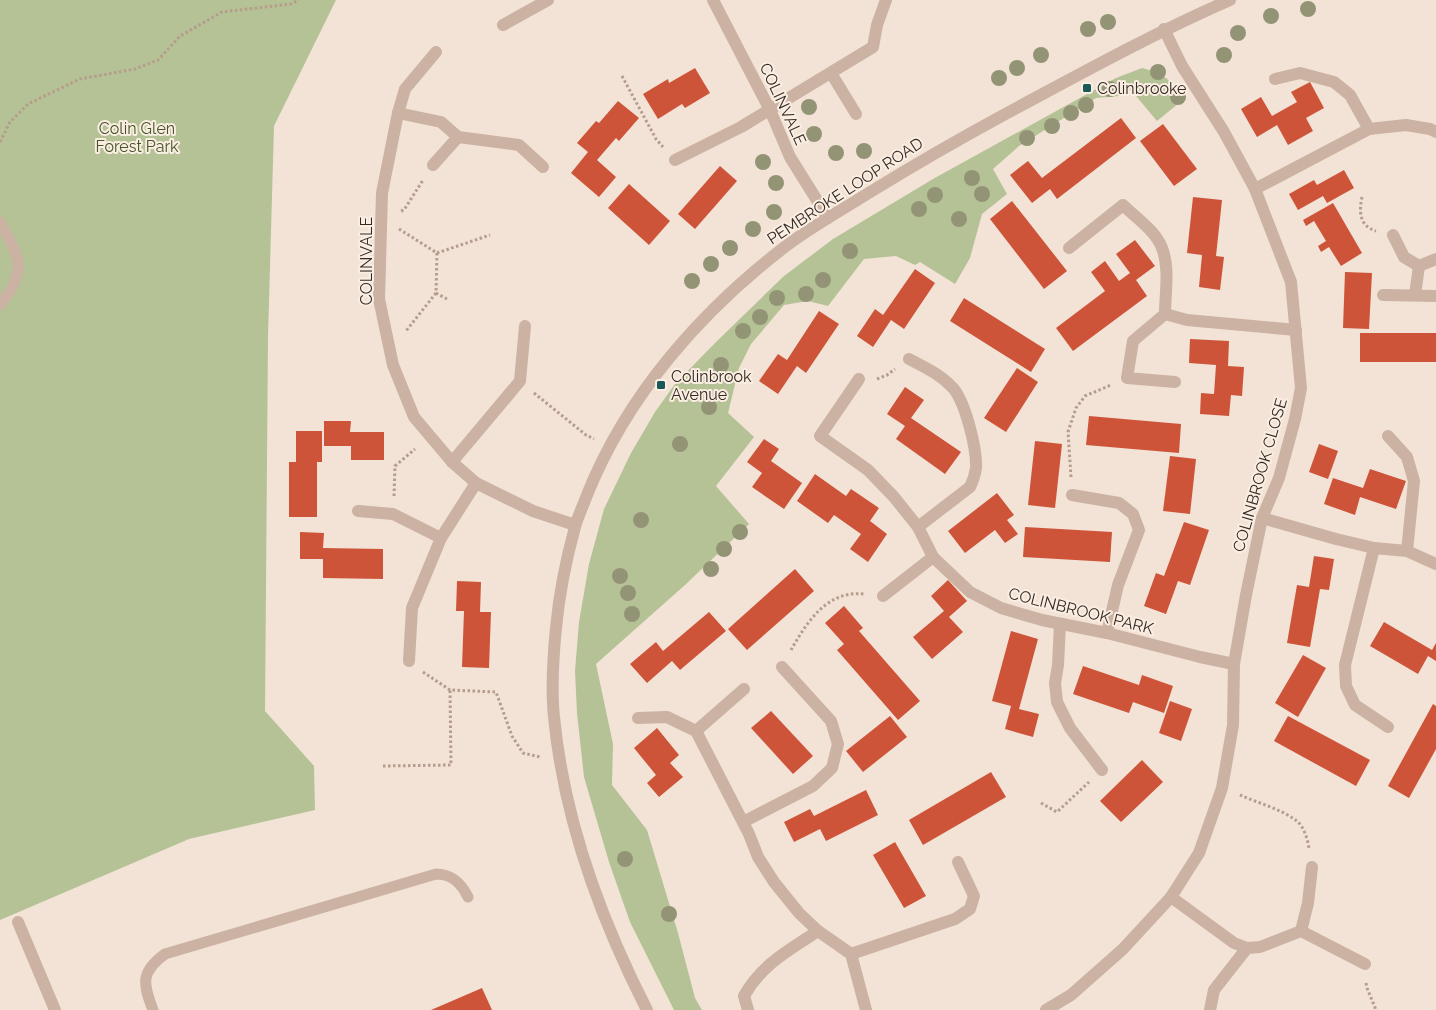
<svg xmlns="http://www.w3.org/2000/svg" width="1436" height="1010" font-family="Raleway,sans-serif">
  <style>
    .green { fill: #b5c296 }
    .building { fill: #ce5439 }
    .lines { fill: none; stroke-linecap: round; stroke-linejoin: round }
    .path { stroke: #b69c8c; stroke-width: 3; stroke-dasharray: 2.5 2.5; stroke-linecap: butt }
    .lane { stroke: #cbb2a2; stroke-width: 11 }
    .street { stroke: #cbb2a2; stroke-width: 12 }
    .tree { fill: #939476 }
    .poi-dot { fill: #185858; stroke: #faeee2; stroke-width: 2 }
    .labels { text-anchor: middle; dominant-baseline: central; stroke-width: 4; stroke-linejoin: round; paint-order: stroke }
    .poi-label { font-size: 16px; fill: #352925; stroke: #faeee2; text-anchor: start }
    .street-label { font-size: 16px; fill: #352925; stroke: #faeee2 }
    .park-label { font-size: 16px; fill: #465427; stroke: #faeee2 }
  </style>
  <rect width="100%" height="100%" fill="#f2e3d6"/>
  <!-- green -->
  <g class="green">
    <path d="M0,0H336L274,126L268,337L265,711L314,766L315,810L189,839L0,920Z"/>
    <path d="M1142,68C1167,75 1169,79 1184,99L1157,121L1131,90L1119,96L1096,98L1019,146L993,169L1007,194L982,214L970,258L955,284L920,262L915,265L896,256L864,259L828,306L808,301L784,305L751,344L739,368L728,413L754,437L716,486L749,524L685,585L596,664L613,744L612,785L647,830L678,933L695,998L702,1010H674L630,922L609,862L584,777L577,713L575,671L579,622L589,564L604,509L631,453L655,412L675,384L716,342L784,276L833,239L933,179L1116,78Z"/>
  </g>
  <!-- building -->
  <g class="building">
    <path d="M695,68L710,93L685,108L682,104L658,119L643,94L668,79L669,83Z"/>
    <path d="M1310,82L1324,108L1306,118L1313,131L1288,145L1277,125L1257,137L1241,109L1261,97L1272,116L1297,102L1291,92Z"/>
    <path d="M618,101L639,118L619,141L616,138L597,160L616,177L599,197L571,173L588,152L577,143L596,121L599,123Z"/>
    <path d="M1121,118L1136,138L1057,199L1050,189L1032,203L1010,175L1028,161L1042,178Z"/>
    <path d="M1163,124L1197,169L1174,186L1140,141Z"/>
    <path d="M720,166L737,181L695,229L678,214Z"/>
    <path d="M1344,170L1354,188L1327,203L1323,196L1298,210L1289,194L1314,180L1317,185Z"/>
    <path d="M629,184L670,221L649,245L608,208Z"/>
    <path d="M1193,197L1222,200L1216,256L1224,257L1220,290L1199,287L1202,255L1187,253Z"/>
    <path d="M1012,201L1067,271L1044,289L990,219Z"/>
    <path d="M1333,203L1362,253L1341,266L1329,247L1321,252L1318,246L1326,241L1314,221L1306,226L1303,220Z"/>
    <path d="M1135,240L1155,266L1136,280L1147,296L1073,351L1056,328L1105,291L1091,272L1105,261L1119,281L1130,273L1116,254Z"/>
    <path d="M915,269L935,283L904,329L891,320L873,347L857,336L875,309L883,315Z"/>
    <path d="M1345,272L1372,273L1369,329L1343,328Z"/>
    <path d="M964,298L1045,349L1031,372L950,321Z"/>
    <path d="M819,311L839,324L806,373L797,366L778,394L759,381L778,354L787,360Z"/>
    <rect x="1360" y="333" width="76" height="29"/>
    <path d="M1190,339L1229,341L1228,366L1244,367L1242,396L1231,395L1229,416L1200,414L1201,393L1214,394L1216,365L1189,363Z"/>
    <path d="M1017,368L1038,382L1006,432L984,418Z"/>
    <path d="M905,387L924,400L911,418L961,452L945,474L896,439L905,426L887,414Z"/>
    <path d="M1089,416L1181,424L1179,453L1086,445Z"/>
    <path d="M324,421H351L350,432H384V460H351V446H324Z"/>
    <path d="M296,431H322V462H317V517H289V462H296Z"/>
    <path d="M764,439L779,449L771,461L802,483L784,509L752,487L762,473L747,462Z"/>
    <path d="M1035,441L1062,444L1055,508L1028,505Z"/>
    <path d="M1319,444L1338,451L1328,479L1309,472Z"/>
    <path d="M1170,456L1196,459L1190,514L1163,511Z"/>
    <path d="M1370,469L1406,481L1396,509L1360,497L1355,515L1324,504L1333,478L1363,488Z"/>
    <path d="M815,474L846,496L851,489L879,508L870,521L887,534L868,562L850,549L861,534L834,515L828,523L797,501Z"/>
    <path d="M997,493L1014,515L1007,520L1018,534L1005,543L995,530L965,553L948,531Z"/>
    <path d="M1184,522L1209,530L1190,585L1178,581L1166,614L1144,606L1156,573L1164,576Z"/>
    <path d="M1025,527L1112,532L1110,562L1023,557Z"/>
    <path d="M300,532L324,533L323,548L383,549V579L323,578V559H300Z"/>
    <path d="M1314,556L1334,559L1329,590L1320,589L1310,647L1287,643L1297,585L1309,587Z"/>
    <path d="M795,569L814,591L747,650L728,629Z"/>
    <path d="M948,580L967,601L949,617L963,632L932,659L913,637L944,611L931,596Z"/>
    <path d="M457,581L481,582L480,612H491L489,668L462,667L464,611H456Z"/>
    <path d="M844,606L863,628L859,631L920,701L898,720L837,650L844,644L825,623Z"/>
    <path d="M709,612L726,631L680,670L672,661L647,683L630,664L656,642L663,651Z"/>
    <path d="M1384,622L1432,650L1436,643V661L1428,656L1418,674L1370,646Z"/>
    <path d="M1011,631L1038,639L1019,709L1039,714L1033,737L1005,729L1011,706L992,701Z"/>
    <path d="M1303,655L1326,668L1298,717L1275,703Z"/>
    <path d="M1083,666L1139,685L1142,675L1173,686L1164,713L1133,702L1129,713L1073,694Z"/>
    <path d="M1170,701L1192,709L1181,741L1159,733Z"/>
    <path d="M1433,704L1436,706V749L1409,798L1388,786Z"/>
    <path d="M771,711L813,756L793,774L751,728Z"/>
    <path d="M890,716L907,737L863,772L846,751Z"/>
    <path d="M1288,716L1370,760L1356,786L1274,741Z"/>
    <path d="M657,728L679,755L670,763L683,777L659,797L647,783L656,775L634,748Z"/>
    <path d="M1142,760L1163,782L1121,822L1100,801Z"/>
    <path d="M991,772L1006,797L923,845L909,820Z"/>
    <path d="M866,790L878,815L826,841L820,829L794,842L784,822L810,809L814,816Z"/>
    <path d="M895,842L926,896L904,908L873,855Z"/>
    <path d="M482,988L492,1010H431Z"/>
  </g>
  <g class="lines">
    <!-- path -->
    <g class="path">
      <path d="M622,76L656,139L663,147"/>
      <path d="M0,142L10,122L28,104L80,79L135,69L158,60L180,36L222,12L291,4L299,0"/>
      <path d="M1362,197C1359,211 1359,226 1376,231"/>
      <path d="M401,211L404,210L423,180"/>
      <path d="M399,229L437,253L436,293L406,331"/>
      <path d="M437,253L490,235"/>
      <path d="M436,293L447,299"/>
      <path d="M877,379L887,375L895,369"/>
      <path d="M534,393L586,435L594,439"/>
      <path d="M1071,477L1068,432L1076,408L1085,396L1111,385"/>
      <path d="M394,496L395,466L415,449"/>
      <path d="M791,650C807,622 827,590 864,594"/>
      <path d="M423,672L450,690L496,692L512,736L523,753L540,757"/>
      <path d="M383,766L451,765L450,690"/>
      <path d="M1240,795C1258,803 1281,809 1297,821C1304,827 1308,840 1309,849"/>
      <path d="M1041,803L1057,812L1089,782"/>
      <path d="M1366,983L1367,988L1376,1010"/>
    </g>
    <!-- lane -->
    <g class="lane">
      <path d="M0,222C19,257 29,270 0,305"/>
      <path d="M153,1010C143,984 140,972 165,954L436,874C452,874 461,883 468,897"/>
    </g>
    <!-- street -->
    <g class="street">
      <path d="M713,0L770,110L790,157L828,218"/>
      <path d="M503,25L548,0"/>
      <path d="M436,52L405,89L398,113L382,193L379,299L393,365L414,417L452,462L476,483L533,511L575,525"/>
      <path d="M831,73L856,114"/>
      <path d="M1275,79L1300,73L1334,82L1350,95L1369,129"/>
      <path d="M398,113L441,122L458,137L519,145L543,167"/>
      <path d="M675,160L741,127L873,47L877,25L886,0"/>
      <path d="M433,165L458,137"/>
      <path d="M1255,189L1369,129L1406,125L1430,129L1436,132"/>
      <path d="M1393,235L1404,257L1419,266L1436,259"/>
      <path d="M1069,248L1123,205C1136,218 1156,231 1162,248C1170,268 1165,294 1165,314L1133,341L1127,378L1175,382"/>
      <path d="M1383,295L1436,296"/>
      <path d="M1415,295L1419,266"/>
      <path d="M1165,314L1187,320L1296,330"/>
      <path d="M909,359C924,367 940,374 952,387C965,400 977,449 976,468C975,475 973,481 970,487L918,527"/>
      <path d="M859,379L820,436L868,470L894,497L918,527L933,557L970,592L1001,608L1042,620L1107,633L1200,657L1234,664"/>
      <path d="M1388,436L1407,457L1414,481L1407,551"/>
      <path d="M452,462L520,381L525,326"/>
      <path d="M1072,495L1119,503L1133,514L1139,530L1118,585L1107,633"/>
      <path d="M358,511L393,514L441,538"/>
      <path d="M1262,518L1336,539L1374,548L1407,551L1436,564"/>
      <path d="M1374,548L1345,665L1346,686L1355,705L1388,727"/>
      <path d="M883,596L933,557"/>
      <path d="M1060,624L1058,665L1055,683L1057,702L1070,728L1102,770"/>
      <path d="M409,661L412,608L441,538L476,483"/>
      <path d="M638,718L667,717L696,731L749,834L758,857L774,882L799,913L818,931L851,954L866,1010"/>
      <path d="M696,731L744,689"/>
      <path d="M743,822L813,786L832,768L838,744L831,721L782,667"/>
      <path d="M1171,897L1234,943L1247,948L1260,947L1301,931L1365,964"/>
      <path d="M18,922L55,1010"/>
      <path d="M1301,931L1308,903L1312,867"/>
      <path d="M851,954L955,919L970,909L974,896L958,862"/>
      <path d="M647,1010C600,918 564,821 554,717C551,688 553,658 556,628C559,595 566,560 575,527C578,516 583,506 587,495C627,395 701,311 786,246C811,227 840,211 867,194C914,165 961,138 1009,112C1082,73 1154,33 1230,0"/>
      <path d="M748,1010L744,996C761,965 789,950 818,931"/>
      <path d="M1046,1010L1071,995L1123,949L1171,897L1199,853L1222,788L1233,725L1234,664L1246,595L1262,518L1279,478L1295,419L1301,388L1291,282L1255,189L1224,132L1182,66L1164,29"/>
      <path d="M1210,1010L1214,990L1247,948"/>
    </g>
  </g>
  <!-- trees -->
  <g class="tree">
    <circle cx="1308" cy="9" r="8"/>
    <circle cx="1271" cy="16" r="8"/>
    <circle cx="1108" cy="22" r="8"/>
    <circle cx="1088" cy="29" r="8"/>
    <circle cx="1238" cy="33" r="8"/>
    <circle cx="1041" cy="55" r="8"/>
    <circle cx="1224" cy="55" r="8"/>
    <circle cx="1017" cy="68" r="8"/>
    <circle cx="1158" cy="72" r="8"/>
    <circle cx="999" cy="78" r="8"/>
    <circle cx="1110" cy="89" r="8"/>
    <circle cx="1178" cy="97" r="8"/>
    <circle cx="1086" cy="105" r="8"/>
    <circle cx="809" cy="107" r="8"/>
    <circle cx="1071" cy="113" r="8"/>
    <circle cx="1052" cy="126" r="8"/>
    <circle cx="814" cy="134" r="8"/>
    <circle cx="1027" cy="138" r="8"/>
    <circle cx="864" cy="151" r="8"/>
    <circle cx="836" cy="153" r="8"/>
    <circle cx="763" cy="162" r="8"/>
    <circle cx="972" cy="178" r="8"/>
    <circle cx="776" cy="183" r="8"/>
    <circle cx="982" cy="194" r="8"/>
    <circle cx="935" cy="195" r="8"/>
    <circle cx="919" cy="209" r="8"/>
    <circle cx="774" cy="212" r="8"/>
    <circle cx="959" cy="219" r="8"/>
    <circle cx="753" cy="229" r="8"/>
    <circle cx="730" cy="248" r="8"/>
    <circle cx="850" cy="251" r="8"/>
    <circle cx="711" cy="264" r="8"/>
    <circle cx="823" cy="280" r="8"/>
    <circle cx="692" cy="281" r="8"/>
    <circle cx="806" cy="294" r="8"/>
    <circle cx="777" cy="298" r="8"/>
    <circle cx="760" cy="317" r="8"/>
    <circle cx="743" cy="331" r="8"/>
    <circle cx="721" cy="365" r="8"/>
    <circle cx="709" cy="407" r="8"/>
    <circle cx="680" cy="444" r="8"/>
    <circle cx="641" cy="520" r="8"/>
    <circle cx="740" cy="532" r="8"/>
    <circle cx="724" cy="549" r="8"/>
    <circle cx="711" cy="569" r="8"/>
    <circle cx="620" cy="576" r="8"/>
    <circle cx="628" cy="593" r="8"/>
    <circle cx="632" cy="614" r="8"/>
    <circle cx="625" cy="859" r="8"/>
    <circle cx="669" cy="914" r="8"/>
  </g>
  <!-- markers -->
  <g class="poi-dot">
    <rect x="1082" y="83" width="10" height="10" rx="2.5"/>
    <rect x="656" y="380" width="10" height="10" rx="2.5"/>
  </g>
  <g class="labels">
    <!-- poi labels -->
    <g class="poi-label">
      <text x="1097" y="88">Colinbrooke</text>
      <text x="671" y="376">Colinbrook<tspan x="671" dy="18">Avenue</tspan></text>
    </g>
    <!-- street labels -->
    <g class="street-label">
      <text transform="translate(783 104) rotate(65)">COLINVALE</text>
      <text transform="translate(845 191) rotate(-33)">PEMBROKE LOOP ROAD</text>
      <text transform="translate(366 261) rotate(-90)">COLINVALE</text>
      <text transform="translate(1260 475) rotate(-74)">COLINBROOK CLOSE</text>
      <text transform="translate(1081 611) rotate(14)">COLINBROOK PARK</text>
    </g>
    <!-- park labels -->
    <g class="park-label">
      <text x="137" y="128">Colin Glen<tspan x="137" dy="18">Forest Park</tspan></text>
    </g>
  </g>
</svg>
